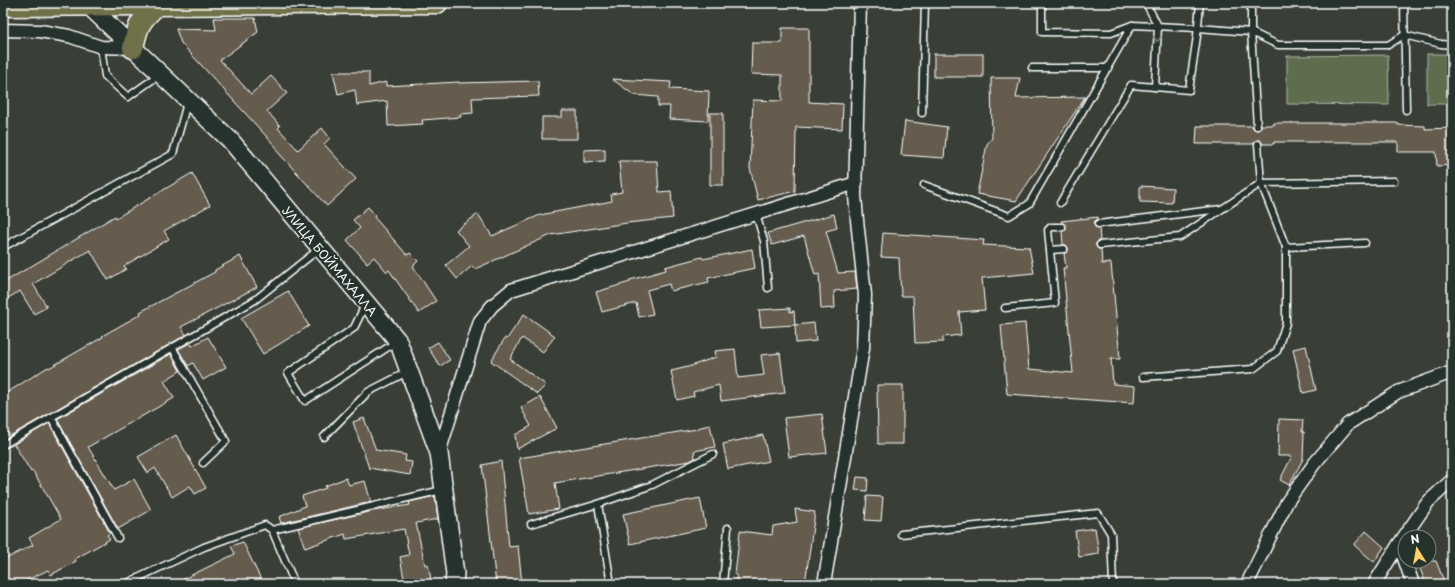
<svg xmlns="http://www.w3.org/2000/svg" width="1455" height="587" font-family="'Playpen Sans',sans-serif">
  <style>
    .green { fill: #5f6d4f; stroke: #afb6a7 }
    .building { fill: #655c4e; stroke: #fff }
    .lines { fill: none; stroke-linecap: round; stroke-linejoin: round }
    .service-casing { stroke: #fff; stroke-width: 9 }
    .minor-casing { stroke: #fff; stroke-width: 15 }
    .secondary-casing { stroke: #fff; stroke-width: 20 }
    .trunk-casing { stroke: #fff; stroke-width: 23 }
    .service { stroke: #26332d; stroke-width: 6 }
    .minor { stroke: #26332d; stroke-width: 12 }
    .secondary { stroke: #26332d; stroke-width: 17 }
    .trunk { stroke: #70704a; stroke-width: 20 }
    .oneway { stroke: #727a76 }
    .labels { text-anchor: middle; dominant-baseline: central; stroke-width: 4; stroke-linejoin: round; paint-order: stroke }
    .street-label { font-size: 12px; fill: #fff; stroke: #26332d }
  </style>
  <rect width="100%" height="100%" fill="#393f37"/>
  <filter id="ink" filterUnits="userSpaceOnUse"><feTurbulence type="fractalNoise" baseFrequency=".025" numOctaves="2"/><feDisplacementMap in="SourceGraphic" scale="8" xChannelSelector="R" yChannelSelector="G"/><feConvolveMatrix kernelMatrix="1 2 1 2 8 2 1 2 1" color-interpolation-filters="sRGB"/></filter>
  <g filter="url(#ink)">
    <!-- green -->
    <g class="green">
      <rect x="1427" y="54" width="25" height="50"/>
      <path d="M1388,55L1389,105L1287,104V56Z"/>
    </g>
    <!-- building -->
    <g class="building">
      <path d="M214,18H255L258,32L220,60L251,94L271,76L287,93L267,111L280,126L278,128L298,150L322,128L330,138L324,144L356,179L327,206L276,150L277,148L181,43L176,29L216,30Z"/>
      <path d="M782,28H809V102L843,104L842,129L796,127L795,191L758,200L750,168L753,100L782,101V75L751,74L752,43H782Z"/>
      <rect x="934" y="54" width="49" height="23"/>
      <path d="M333,72H369V86L386,82V86L459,82V83L538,81L539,96L472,98L473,113L460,114L461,117L422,120L423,124L388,126L387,101L357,105L355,90L338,94Z"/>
      <path d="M991,78H1020L1016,98L1085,97L1016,201L977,194L987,144L992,138Z"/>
      <path d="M612,79L671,82L670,89L709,91L708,121L669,119L670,106H658V97L634,95Z"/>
      <path d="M562,111H577V139H542V117H562Z"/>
      <rect x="710" y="113" width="13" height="72"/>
      <path d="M905,121L947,127L944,158L901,155Z"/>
      <path d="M1274,123H1398V125L1425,126V129L1452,128V165L1437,166L1436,152H1398V142H1274V144H1263L1261,141L1258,140L1255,141L1254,144H1196L1197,126H1252L1254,129L1257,130L1260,129L1261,125H1274Z"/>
      <path d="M605,149V161L584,162V150Z"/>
      <path d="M619,161H657L659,192L671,191L673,218L627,223L551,235L475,269L472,266L457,279L446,265L469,246L456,230L478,214L492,236L540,215L612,201L611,194L622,192Z"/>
      <path d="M192,173L210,205L164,231L169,239L124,266L126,269L108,280L90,250L33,284L47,307L34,314L20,291L3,301V283L115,216L116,218Z"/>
      <path d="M1140,186L1173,188L1172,203L1140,202Z"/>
      <path d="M368,207L375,215L374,217L407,255L410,253L418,261L413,266L436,301L419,313L389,270L387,272L374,257L367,263L347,240L360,228L353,220Z"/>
      <path d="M834,214L837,228L826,231L838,273L855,272L857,289L834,291L835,308L821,309L819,274L815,275L804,236L772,245L768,233Z"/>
      <path d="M1098,217V219L1095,221L1094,224L1095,227L1099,228L1100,240L1096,243V246L1098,249H1101L1102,264L1111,263L1120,359H1111L1113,384L1135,386L1134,403L1007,394L1001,325L1025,323L1029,369L1073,373L1063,268H1066L1064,254L1068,251V248L1066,245H1063L1062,231L1066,230V227L1061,221Z"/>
      <path d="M883,233L984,240L983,245L1029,247L1034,273L982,278L985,310L959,312L961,335L943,337V342L915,343L913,296H901L899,258L881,257Z"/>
      <path d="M752,249L755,268L708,278L709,282L671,291L669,284L647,290L653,314L639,317L636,303L602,312L596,292L630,282V280L666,270L665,267L702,257L703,259Z"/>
      <path d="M240,256L257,287L181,327L186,335L10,436L7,431L3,433V395L48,367L49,368L103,337L102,336L141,314L140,312L215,272V270Z"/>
      <path d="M288,291L309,326L263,354L241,318Z"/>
      <path d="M790,308V312L794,311L795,325L761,327L759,310Z"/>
      <path d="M524,314L555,336L543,352L522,338L510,359L546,385L537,394L491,361L505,338L507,339Z"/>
      <path d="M814,323L816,341L796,343L795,325Z"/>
      <path d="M208,337L226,367L203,380L193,363L188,366L178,349L190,343L192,346Z"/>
      <path d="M438,342L450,360L440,366L428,348Z"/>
      <path d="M1306,346L1316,390L1303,393L1293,349Z"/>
      <path d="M735,349L738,378L764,375L761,355L780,353L785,393L721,401L719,385L693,392L694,396L677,400L671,371L688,367L716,357L715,351Z"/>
      <path d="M171,354L180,371L164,381L174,398L88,447L114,490L134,479L151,510L118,529L57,419Z"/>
      <path d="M877,385H903V444H878Z"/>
      <path d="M540,397L557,428L517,449L515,435L531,426L521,408Z"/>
      <path d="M822,414L827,453L789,457L784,418Z"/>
      <path d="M364,418L376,450L406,455L405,461L412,462L410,475L369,468L353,422Z"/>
      <path d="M1279,419L1303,420L1302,432H1304L1303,459L1289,485L1280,480L1292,456H1278Z"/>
      <path d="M49,423L110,533L107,535L110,539L75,559L76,561L51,575L48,570L19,584H3V560L33,545L29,538L61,519L33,471L31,472L14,444Z"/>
      <path d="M710,425L715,447L694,451L695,458L690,461L555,483L559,509L529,514L519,458L697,429V428Z"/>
      <path d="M176,435L206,488L195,494L190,486L172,497L155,468L148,473L138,457Z"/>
      <path d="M763,435L769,461L728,469L723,444Z"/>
      <path d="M501,461L509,547L518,546L522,584H496L482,465Z"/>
      <path d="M857,477L868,478L867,491L855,490Z"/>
      <path d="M346,478L349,485L365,481L371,502L281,523L279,517L305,506L302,496L326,488L325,486Z"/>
      <path d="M435,496L438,519L416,523L425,565L428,564L431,580L426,581L427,584H405L400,557L409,555L404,529L346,539L345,534L305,548L298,528L373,511L410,505L409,502Z"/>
      <path d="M867,496L883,497L881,521L865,520Z"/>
      <path d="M700,498L706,528L630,544L623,514Z"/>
      <path d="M795,509L815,512L805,584H735L737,575H735L740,531L772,535L773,526L797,522Z"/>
      <path d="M1095,528L1099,554L1079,557L1075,531Z"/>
      <path d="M1366,531L1384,547L1374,562L1354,545Z"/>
      <path d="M243,542L263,584H173L235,554L231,546Z"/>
      <path d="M1417,561H1436L1445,584H1426Z"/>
    </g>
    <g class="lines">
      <defs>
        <g id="service">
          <path d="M1042,3V32L1111,33L1132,25L1198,28L1251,32L1257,126"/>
          <path d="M1146,3L1158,26L1155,87L1189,90L1197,36L1200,3"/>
          <path d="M1251,3V32L1278,45H1388L1404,35L1441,44L1452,45"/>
          <path d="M1404,3L1406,110"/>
          <path d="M101,47L105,76L128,97L159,75"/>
          <path d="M1032,68H1108"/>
          <path d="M922,113L925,3"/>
          <path d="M924,185L1009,216L1029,204L1132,25"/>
          <path d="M1060,203L1131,85L1155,87"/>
          <path d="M756,214L764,241L768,288"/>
          <path d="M1098,224L1221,209"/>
          <path d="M1100,245L1180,237L1261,183L1394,181"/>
          <path d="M3,247L173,154L187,103"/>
          <path d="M1286,247L1365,243"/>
          <path d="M1050,250L1064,249"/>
          <path d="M365,305L354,328L288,373L305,401L396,342"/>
          <path d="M1005,308L1055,303L1048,230L1051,227H1062"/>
          <path d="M172,347L226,441L203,463"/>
          <path d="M1143,377L1253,369L1277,351L1286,323V247L1261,183L1258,144"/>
          <path d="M51,417L118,538"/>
          <path d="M324,437L368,392L407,372"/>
          <path d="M3,445L255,300L319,249"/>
          <path d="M531,524L598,504"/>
          <path d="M272,530L295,584"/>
          <path d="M901,534L1098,513L1111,534L1113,584"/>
          <path d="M125,584L204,547L265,525L272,530L442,490"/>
          <path d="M611,584L598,504L652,485L713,454"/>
          <path d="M723,584L728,528"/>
        </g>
        <g id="minor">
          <path d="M3,30L40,31L69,36L101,47L133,48"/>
          <path d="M439,453L480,321L492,306L511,290L856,183"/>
          <path d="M1399,544L1413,584"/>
          <path d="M824,584L863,348L865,295L857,220L855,195L860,3"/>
          <path d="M1247,584L1287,502L1314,464L1348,424L1398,392L1452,372"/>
          <path d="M1374,584L1399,544L1428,502L1452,480"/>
        </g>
        <path id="secondary" d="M86,3L231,141L398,341L439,453L455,574L454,584"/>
        <g id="trunk">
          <path d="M3,6L437,3"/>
          <path d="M133,48C138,24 140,21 157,5"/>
        </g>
      </defs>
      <!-- service casing -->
      <use href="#service" class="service-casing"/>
      <!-- minor casing -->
      <use href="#minor" class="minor-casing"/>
      <!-- secondary casing -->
      <use href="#secondary" class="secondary-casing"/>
      <!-- trunk casing -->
      <use href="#trunk" class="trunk-casing"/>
      <!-- service -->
      <use href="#service" class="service"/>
      <!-- minor -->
      <use href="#minor" class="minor"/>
      <!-- secondary -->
      <use href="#secondary" class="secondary"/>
      <!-- trunk -->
      <use href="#trunk" class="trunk"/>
    </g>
    <!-- one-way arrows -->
    <defs><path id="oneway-chevron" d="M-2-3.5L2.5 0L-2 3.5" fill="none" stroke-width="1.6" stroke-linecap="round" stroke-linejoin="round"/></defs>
    <use class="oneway" href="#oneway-chevron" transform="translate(1157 39) rotate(93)"/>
  </g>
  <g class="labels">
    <!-- street labels -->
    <g class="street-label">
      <text transform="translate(330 261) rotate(50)">УЛИЦА БОЙМАХАЛЛА</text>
    </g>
  </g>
  <!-- margin -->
  <rect width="1455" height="587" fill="none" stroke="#26332d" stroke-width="16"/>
  <rect x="8" y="8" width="1439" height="571" fill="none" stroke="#fff" stroke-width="1.5" filter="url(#ink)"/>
  <!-- north arrow -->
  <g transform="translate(1417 549) rotate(349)"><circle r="19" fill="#26332d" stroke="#7d8581"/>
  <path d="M0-3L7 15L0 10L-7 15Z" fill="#ffd166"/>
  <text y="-6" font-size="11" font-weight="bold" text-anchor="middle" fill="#ffffff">N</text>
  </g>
</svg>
